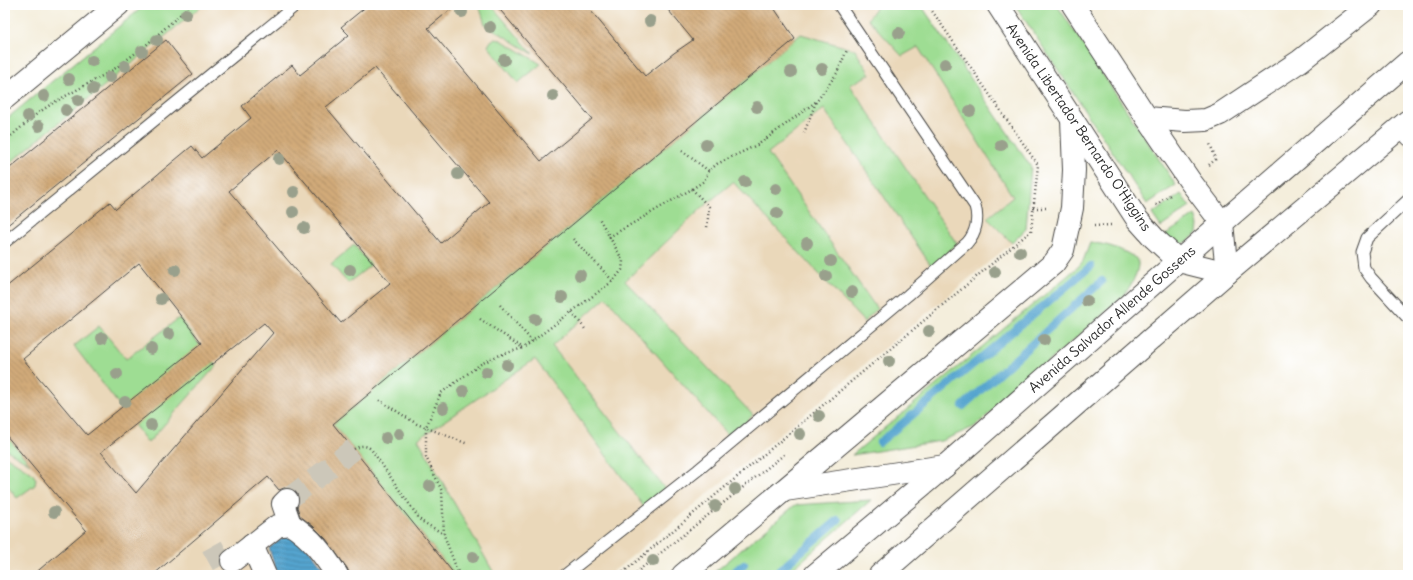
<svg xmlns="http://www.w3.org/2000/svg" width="1413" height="580" font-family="Delius,sans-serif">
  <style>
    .built { fill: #ead8ba }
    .grass { fill: #9edd93; stroke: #64845f }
    .water { fill: url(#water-rules); stroke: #40687d }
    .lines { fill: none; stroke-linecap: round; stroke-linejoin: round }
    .stream { stroke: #55a4cf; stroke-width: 8 }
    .building { fill: url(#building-back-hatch); fill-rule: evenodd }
    .street-tunnel { stroke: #ccc7b9; stroke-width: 22; stroke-dasharray: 22 11; stroke-linecap: butt }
    .lane-casing { stroke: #494846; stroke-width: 13 }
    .street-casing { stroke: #494846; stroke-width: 24 }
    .secondary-casing { stroke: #494846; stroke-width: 24 }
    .primary-casing { stroke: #494846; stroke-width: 24 }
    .path { stroke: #494846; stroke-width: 2.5; stroke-dasharray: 1 3; stroke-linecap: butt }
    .lane { stroke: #fff; stroke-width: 11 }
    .street { stroke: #fff; stroke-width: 22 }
    .secondary { stroke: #fff; stroke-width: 22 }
    .primary { stroke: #fff; stroke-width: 22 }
    .tree { fill: #99a08c }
    .labels { text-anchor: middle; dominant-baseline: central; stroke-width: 3.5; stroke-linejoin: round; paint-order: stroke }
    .street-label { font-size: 14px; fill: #2b2b2b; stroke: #fff }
  </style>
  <defs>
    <pattern id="water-rules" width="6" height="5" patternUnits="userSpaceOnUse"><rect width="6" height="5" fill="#55a4cf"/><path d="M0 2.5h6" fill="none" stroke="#4786a8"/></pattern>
    <pattern id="building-back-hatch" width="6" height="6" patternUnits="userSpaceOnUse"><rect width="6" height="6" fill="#d1aa79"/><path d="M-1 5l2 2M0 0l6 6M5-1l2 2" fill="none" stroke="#aa8b63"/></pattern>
  </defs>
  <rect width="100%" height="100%" fill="#fff"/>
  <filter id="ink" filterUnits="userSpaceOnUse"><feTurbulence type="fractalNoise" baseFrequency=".025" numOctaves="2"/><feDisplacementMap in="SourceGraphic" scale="8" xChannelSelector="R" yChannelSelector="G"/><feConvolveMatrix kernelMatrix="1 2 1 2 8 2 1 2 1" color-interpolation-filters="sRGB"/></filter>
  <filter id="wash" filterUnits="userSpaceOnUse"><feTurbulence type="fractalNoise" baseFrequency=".012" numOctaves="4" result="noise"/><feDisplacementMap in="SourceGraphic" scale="16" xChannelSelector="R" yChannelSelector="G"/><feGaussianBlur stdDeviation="0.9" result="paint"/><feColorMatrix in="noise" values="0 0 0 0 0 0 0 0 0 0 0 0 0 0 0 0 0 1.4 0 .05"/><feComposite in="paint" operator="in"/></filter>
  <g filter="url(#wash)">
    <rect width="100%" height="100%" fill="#f4eedc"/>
    <!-- built -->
    <path class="built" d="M203,5H921L1031,167L1026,229L1012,243L609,575H5V167Z"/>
    <!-- grass -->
    <g class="grass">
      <path d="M145,5H203L5,167V120Z"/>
      <path d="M479,5H491L533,54L485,24Z"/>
      <path d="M878,5H921L1031,167L1026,229L1012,243L987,218L1013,197L918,47L902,56L868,19Z"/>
      <path d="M1015,5H1057L1176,185L1147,204Z"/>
      <path d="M801,34L855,50L870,74L850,85L957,244L932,267L824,109L768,153L877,309L864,322L733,182L702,208L625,281L753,415L730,438L606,297L552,346L666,490L644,507L535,359L418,439L495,575H455L333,424Z"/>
      <path d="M494,39L501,40L541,64L518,83L488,46L491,41Z"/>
      <path d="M1181,194L1190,207L1161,227L1152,214Z"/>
      <path d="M1195,215L1198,225L1197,233C1183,246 1180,248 1165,235Z"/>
      <path d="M1090,243C1106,243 1125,250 1138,260C1139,274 1131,284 1124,296L974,427L941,441L852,455L1078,267L1083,261Z"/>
      <path d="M354,245L371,265L348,283L331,264Z"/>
      <path d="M179,318L216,366L148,443L74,346L99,326L126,359Z"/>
      <path d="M5,434L30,464L5,449Z"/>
      <path d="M5,456L32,473L36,479L35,485L17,498L5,483Z"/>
      <path d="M871,500L786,575H711L795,505Z"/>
    </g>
    <!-- water -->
    <path class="water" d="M293,529L329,575H277L269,548Z"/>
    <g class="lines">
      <!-- stream -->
      <g class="stream">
        <path d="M963,406L1102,281"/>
        <path d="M880,442L1091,266"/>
        <path d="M730,575L744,564"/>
        <path d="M774,575L838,520"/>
      </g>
    </g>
    <g id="blocks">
      <!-- building -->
      <g class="building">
        <path d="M368,5H456L428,28L541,161L592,119L496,5H586L645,76L674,53L693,40L664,5H772L795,39L333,424L455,575H350L347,568L326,539L313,526L300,516L297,507L299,503V497L296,491L290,488H284L279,490L268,477L153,575H33L86,530L5,434V288L110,202L116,209L192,146L202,158L251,118L242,106L292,65L300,75L349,35L341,27ZM375,68L489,202L441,243L326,107ZM278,150L390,283L341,323L229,191ZM139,263L202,343L87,435L23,359ZM264,323L273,333L136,493L101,452Z"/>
        <path d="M166,40L193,74L5,227V172Z"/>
      </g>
    </g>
  </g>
  <g filter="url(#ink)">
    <use href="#blocks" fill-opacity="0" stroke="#494846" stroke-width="1"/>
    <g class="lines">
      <!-- street-tunnel -->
      <g class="street-tunnel">
        <path d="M287,500L354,449"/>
        <path d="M212,546L228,575"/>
      </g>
      <defs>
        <g id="lane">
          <path d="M1398,129L1408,140"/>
          <path d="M1408,200L1367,238L1362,252L1364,268L1371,278L1408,318"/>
          <path d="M5,242L296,5"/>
          <path d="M565,575L698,470L908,295L967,243C976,233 979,219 975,206L839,5"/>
        </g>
        <g id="street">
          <path d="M1147,118L1185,121L1206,120L1220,114L1300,61L1371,5"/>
          <path d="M785,490L945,466"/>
          <path d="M287,500L283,504L290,524"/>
          <path d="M252,545L265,575"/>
          <path d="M232,561L277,526L290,524C312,538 323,554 337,575"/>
          <path d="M683,575L1054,263L1063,250L1072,208L1074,170L1072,119"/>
        </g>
        <path id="secondary" d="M5,98L118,5"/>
        <g id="primary">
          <path d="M998,5L1137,219L1154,238L1179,261L1227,273"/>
          <path d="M1073,5L1147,118L1190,181L1222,223L1227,273"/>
          <path d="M815,575L945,466L1222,223L1408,62"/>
          <path d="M880,575L1227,273L1408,121"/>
        </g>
      </defs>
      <!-- lane casing -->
      <use href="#lane" class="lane-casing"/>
      <!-- street casing -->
      <use href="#street" class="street-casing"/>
      <!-- secondary casing -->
      <use href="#secondary" class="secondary-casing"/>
      <!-- primary casing -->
      <use href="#primary" class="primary-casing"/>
      <!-- path -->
      <g class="path">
        <path d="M804,133L816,102"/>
        <path d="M5,141L38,113L53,103L113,70L145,46L184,11L189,5"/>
        <path d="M682,151L709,171"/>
        <path d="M1209,165L1216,159L1210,144"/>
        <path d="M692,189L709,207L707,228"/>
        <path d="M1156,205L1170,195"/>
        <path d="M1033,208H1047"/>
        <path d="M1094,226L1111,225"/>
        <path d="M609,237L692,189L704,181L709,171L717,164L759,144L817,101L837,73L847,50"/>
        <path d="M573,239L613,281"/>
        <path d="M500,305L533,342"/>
        <path d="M572,312L585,329"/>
        <path d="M480,319L523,348"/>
        <path d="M379,400L417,424L468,444"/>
        <path d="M354,449C360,446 364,444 371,449L421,521L444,534"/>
        <path d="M459,575L444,535L442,491L426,457V427L441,393L481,364L497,356L523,348L613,281L622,270L623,261L599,218"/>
        <path d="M620,575L1031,231L1038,165L928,5"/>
        <path d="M633,575L786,453"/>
      </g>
      <!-- lane -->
      <use href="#lane" class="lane"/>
      <!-- street -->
      <use href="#street" class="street"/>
      <!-- secondary -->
      <use href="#secondary" class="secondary"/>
      <!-- primary -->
      <use href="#primary" class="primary"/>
    </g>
    <!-- trees -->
    <g class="tree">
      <circle cx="462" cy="12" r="6"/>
      <circle cx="186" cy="14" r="6"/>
      <circle cx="650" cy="21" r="6"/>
      <circle cx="490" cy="27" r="6"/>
      <circle cx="899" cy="33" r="6"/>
      <circle cx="157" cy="40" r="6"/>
      <circle cx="142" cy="51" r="6"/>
      <circle cx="504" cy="60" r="6"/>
      <circle cx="92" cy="61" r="6"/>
      <circle cx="945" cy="64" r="6"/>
      <circle cx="125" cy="66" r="6"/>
      <circle cx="822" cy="69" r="6"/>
      <circle cx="791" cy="72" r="6"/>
      <circle cx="110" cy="77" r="6"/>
      <circle cx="69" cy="79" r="6"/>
      <circle cx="93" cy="89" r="6"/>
      <circle cx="44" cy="96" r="6"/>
      <circle cx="553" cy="96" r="6"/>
      <circle cx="78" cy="100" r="6"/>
      <circle cx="757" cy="107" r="6"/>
      <circle cx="66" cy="110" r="6"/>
      <circle cx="970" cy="111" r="6"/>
      <circle cx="28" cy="116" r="6"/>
      <circle cx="39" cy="126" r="6"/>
      <circle cx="706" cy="145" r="6"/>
      <circle cx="1001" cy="145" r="6"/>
      <circle cx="279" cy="159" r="6"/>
      <circle cx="458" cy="174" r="6"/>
      <circle cx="745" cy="182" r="6"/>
      <circle cx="776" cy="189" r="6"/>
      <circle cx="294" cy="192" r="6"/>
      <circle cx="293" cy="212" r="6"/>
      <circle cx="777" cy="213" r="6"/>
      <circle cx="304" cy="228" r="6"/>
      <circle cx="807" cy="243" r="6"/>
      <circle cx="1020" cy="252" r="6"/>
      <circle cx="831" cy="261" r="6"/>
      <circle cx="175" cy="270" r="6"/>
      <circle cx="350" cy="270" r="6"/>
      <circle cx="995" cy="272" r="6"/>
      <circle cx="580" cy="275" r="6"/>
      <circle cx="826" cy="276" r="6"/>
      <circle cx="852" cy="292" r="6"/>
      <circle cx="562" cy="297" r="6"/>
      <circle cx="161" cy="299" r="6"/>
      <circle cx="1087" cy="301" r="6"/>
      <circle cx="535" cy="319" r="6"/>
      <circle cx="929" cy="331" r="6"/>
      <circle cx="169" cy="334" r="6"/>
      <circle cx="102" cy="338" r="6"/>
      <circle cx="1044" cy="340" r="6"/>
      <circle cx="151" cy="349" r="6"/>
      <circle cx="889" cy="361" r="6"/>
      <circle cx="507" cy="365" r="6"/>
      <circle cx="486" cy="372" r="6"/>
      <circle cx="117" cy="374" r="6"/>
      <circle cx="463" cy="391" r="6"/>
      <circle cx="125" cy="402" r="6"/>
      <circle cx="443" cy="408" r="6"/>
      <circle cx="819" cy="416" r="6"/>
      <circle cx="151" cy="425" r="6"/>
      <circle cx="399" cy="434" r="6"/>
      <circle cx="800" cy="434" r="6"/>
      <circle cx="386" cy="438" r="6"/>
      <circle cx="430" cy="486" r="6"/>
      <circle cx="735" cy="489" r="6"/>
      <circle cx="715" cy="506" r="6"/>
      <circle cx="54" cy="512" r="6"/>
      <circle cx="473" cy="557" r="6"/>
      <circle cx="653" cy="561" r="6"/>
    </g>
  </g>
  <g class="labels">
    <!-- street labels -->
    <g class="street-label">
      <text transform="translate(1079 127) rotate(56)">Avenida Libertador Bernardo O'Higgins</text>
      <text transform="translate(1112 319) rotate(-41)">Avenida Salvador Allende Gossens</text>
    </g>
  </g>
  <!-- margin -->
  <rect width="1413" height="580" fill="none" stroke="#fff" stroke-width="20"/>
</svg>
